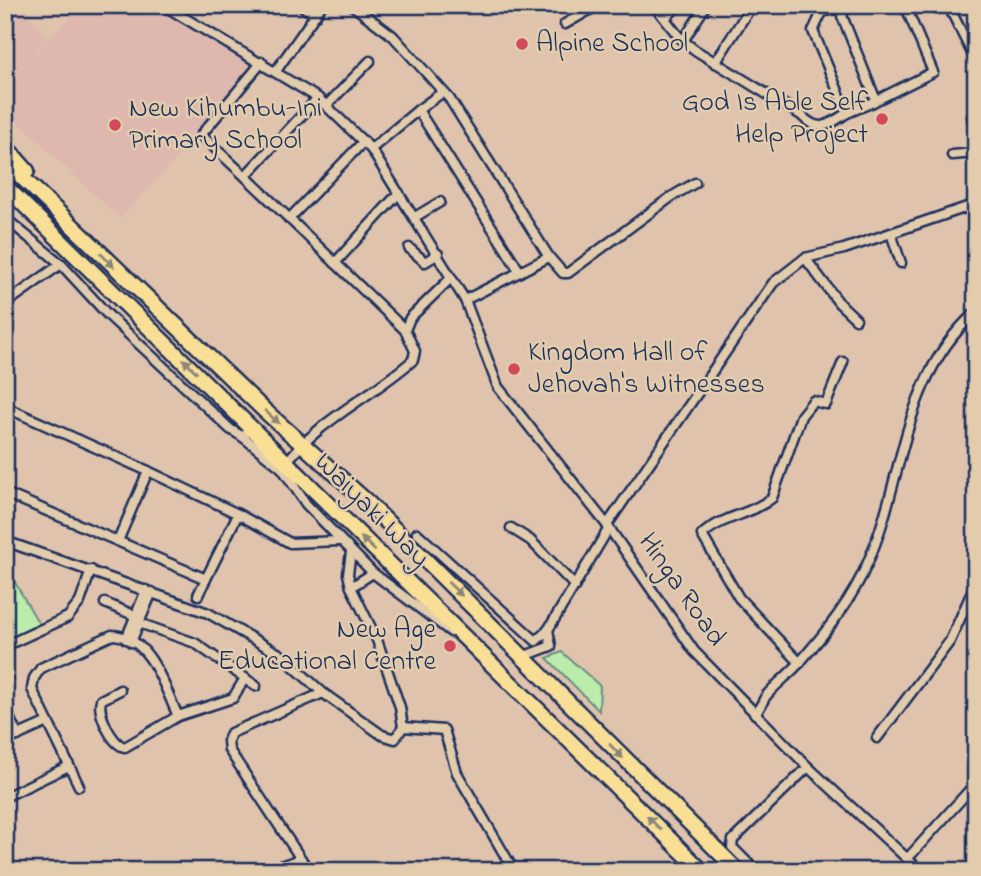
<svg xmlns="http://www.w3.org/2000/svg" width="981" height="876" font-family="'Indie Flower',sans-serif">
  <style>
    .built { fill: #deb8af }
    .green { fill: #bbecac; stroke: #6b8e85; stroke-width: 2 }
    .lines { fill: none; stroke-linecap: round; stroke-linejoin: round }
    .street-casing { stroke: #1b2f5e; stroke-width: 13 }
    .highway-casing { stroke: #1b2f5e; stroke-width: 19 }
    .street { stroke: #e2ccac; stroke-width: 8 }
    .highway { stroke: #f9df96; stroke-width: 14 }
    .oneway { fill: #8a877a }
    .poi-dot { fill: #d1495b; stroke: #e2ccac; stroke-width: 2.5 }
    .labels { text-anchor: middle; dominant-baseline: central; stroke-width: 5; stroke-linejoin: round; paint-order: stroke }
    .poi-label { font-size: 28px; fill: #1b2f5e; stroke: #e2ccac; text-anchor: start }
    .street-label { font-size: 28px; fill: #1b2f5e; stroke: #e2ccac }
  </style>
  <rect width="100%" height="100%" fill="#e0c3ad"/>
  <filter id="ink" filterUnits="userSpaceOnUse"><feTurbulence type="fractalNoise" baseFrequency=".0143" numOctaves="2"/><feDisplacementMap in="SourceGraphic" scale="14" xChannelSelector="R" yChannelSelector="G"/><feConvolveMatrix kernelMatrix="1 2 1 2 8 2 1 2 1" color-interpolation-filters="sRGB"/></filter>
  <g filter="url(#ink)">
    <!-- built -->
    <g class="built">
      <path d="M5,5H21L49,38L5,82Z"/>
      <path d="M83,5H153L261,69L120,219L5,110V84Z"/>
    </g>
    <!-- green -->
    <g class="green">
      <path d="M5,565L39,624L5,641Z"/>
      <path d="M562,652L600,686L599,711L547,658Z"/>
    </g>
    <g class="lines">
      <defs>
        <g id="street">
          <path d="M163,5L318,98L371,149L465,300L498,387L607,525L694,651L808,767L914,865"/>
          <path d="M300,5L316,15"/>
          <path d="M352,5L393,36L449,98L549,257"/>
          <path d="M654,5L680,38L695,50L801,115C819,134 828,125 847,113L813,31L822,12"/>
          <path d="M805,5L822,12L855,5"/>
          <path d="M948,5L972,53H976"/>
          <path d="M456,6L458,5"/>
          <path d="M845,9L842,16L875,98L873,102L847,113"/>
          <path d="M665,18L679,5"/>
          <path d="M565,24L598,5"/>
          <path d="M683,41L706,5"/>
          <path d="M715,63L752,5"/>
          <path d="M276,71L322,5"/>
          <path d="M318,98L248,173L247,178L405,330"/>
          <path d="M873,102L933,72L905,5"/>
          <path d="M327,105L370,61"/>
          <path d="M976,109L972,117L976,134"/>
          <path d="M418,110L443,92"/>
          <path d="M371,149L418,110L520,272"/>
          <path d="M952,155L976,153"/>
          <path d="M247,178L201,135L262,62"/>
          <path d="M415,217L440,202"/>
          <path d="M5,218L61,264L107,314L230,429L243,437L252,427"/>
          <path d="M289,219L364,141"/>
          <path d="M891,233L901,263"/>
          <path d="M409,248L425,262L438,254"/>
          <path d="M805,258L839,303L856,319"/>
          <path d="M335,263L399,193"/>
          <path d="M465,300L549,257L563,273H568L671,197L695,183"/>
          <path d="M5,304L61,264"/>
          <path d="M5,407L148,471L238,514L290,543L340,541"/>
          <path d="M243,437L282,468"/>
          <path d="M5,493L206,579"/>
          <path d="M607,525L773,283L805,258L844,249L976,204"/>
          <path d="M511,528L530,540L575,586"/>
          <path d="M417,533L536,641L548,630L609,528"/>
          <path d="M5,541L208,613L281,655L323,693L382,735L395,739L403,727L400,707L377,640L351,587L348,574L351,552"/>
          <path d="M118,541L148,471"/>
          <path d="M351,587L373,573"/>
          <path d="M198,595L238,514"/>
          <path d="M105,603L136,616"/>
          <path d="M139,623L195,643L256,686"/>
          <path d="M451,632L373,573L306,504L282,468C316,421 370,398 413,360L415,351L405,330L410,318L451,278"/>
          <path d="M126,639L146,590"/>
          <path d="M131,642L152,592"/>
          <path d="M5,646L68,617L80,602L91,570"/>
          <path d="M522,657L551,646L548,630"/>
          <path d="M800,663L739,598L702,535C722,516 751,515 772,498L801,416L813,401L826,404L843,362"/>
          <path d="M5,681L8,680"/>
          <path d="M120,690L101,700C97,713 112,745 125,747L178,716L233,698L245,678"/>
          <path d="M5,709L18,736"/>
          <path d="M755,714C760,709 762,702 766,696C776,684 790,674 800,662C827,631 852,600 868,562C905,477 901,378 976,312"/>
          <path d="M403,727L444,730L457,773L514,871"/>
          <path d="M877,738L950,641L976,583"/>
          <path d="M5,741L48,722"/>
          <path d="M79,786L32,689L34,678L41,668L112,635C151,636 164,687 178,716"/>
          <path d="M5,797L69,766"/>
          <path d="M907,859L976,783"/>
          <path d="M266,871L301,859"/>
          <path d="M309,871L229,750L228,741L231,733L323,693"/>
          <path d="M756,871L732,847L733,840L808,767"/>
        </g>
        <g id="highway">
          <path d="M5,146L27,171"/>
          <path d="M5,161L265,411L366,501L738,871"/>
          <path d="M5,186L702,871"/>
        </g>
      </defs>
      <!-- street casing -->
      <use href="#street" class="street-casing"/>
      <!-- highway casing -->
      <use href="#highway" class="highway-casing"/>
      <!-- street -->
      <use href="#street" class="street"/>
      <!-- highway -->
      <use href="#highway" class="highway"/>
    </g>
    <!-- one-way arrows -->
    <defs><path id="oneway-solid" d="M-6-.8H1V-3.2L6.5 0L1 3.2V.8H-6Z" transform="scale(1.75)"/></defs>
    <g class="oneway">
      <use href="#oneway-solid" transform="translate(107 260) rotate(45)"/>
      <use href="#oneway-solid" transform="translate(190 366) rotate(-136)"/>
      <use href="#oneway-solid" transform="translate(272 417) rotate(42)"/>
      <use href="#oneway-solid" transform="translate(368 544) rotate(-136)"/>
      <use href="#oneway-solid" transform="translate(455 589) rotate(44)"/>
      <use href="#oneway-solid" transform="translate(616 751) rotate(46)"/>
      <use href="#oneway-solid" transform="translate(654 823) rotate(-135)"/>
    </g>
  </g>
  <!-- markers -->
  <g class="poi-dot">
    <circle cx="522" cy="44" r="7"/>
    <circle cx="882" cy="119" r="7"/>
    <circle cx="115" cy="125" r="7"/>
    <circle cx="514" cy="369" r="7"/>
    <circle cx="450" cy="646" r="7"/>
  </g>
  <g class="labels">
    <!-- poi labels -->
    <g class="poi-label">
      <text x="536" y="44">Alpine School</text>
      <text x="868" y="103" text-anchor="end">God Is Able Self<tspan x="868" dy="32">Help Project</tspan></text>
      <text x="129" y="109">New Kihumbu-Ini<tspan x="129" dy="32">Primary School</tspan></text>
      <text x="528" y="353">Kingdom Hall of<tspan x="528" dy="32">Jehovah's Witnesses</tspan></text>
      <text x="436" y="630" text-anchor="end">New Age<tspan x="436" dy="32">Educational Centre</tspan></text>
    </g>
    <!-- street labels -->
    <g class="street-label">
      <text transform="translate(371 511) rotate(45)">Waiyaki Way</text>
      <text transform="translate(681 590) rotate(55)">Hinga Road</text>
    </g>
  </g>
  <!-- margin -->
  <rect width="981" height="876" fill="none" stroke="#e2ccac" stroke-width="28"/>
  <rect x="14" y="14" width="953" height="848" fill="none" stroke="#1b2f5e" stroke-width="2.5" filter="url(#ink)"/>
</svg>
